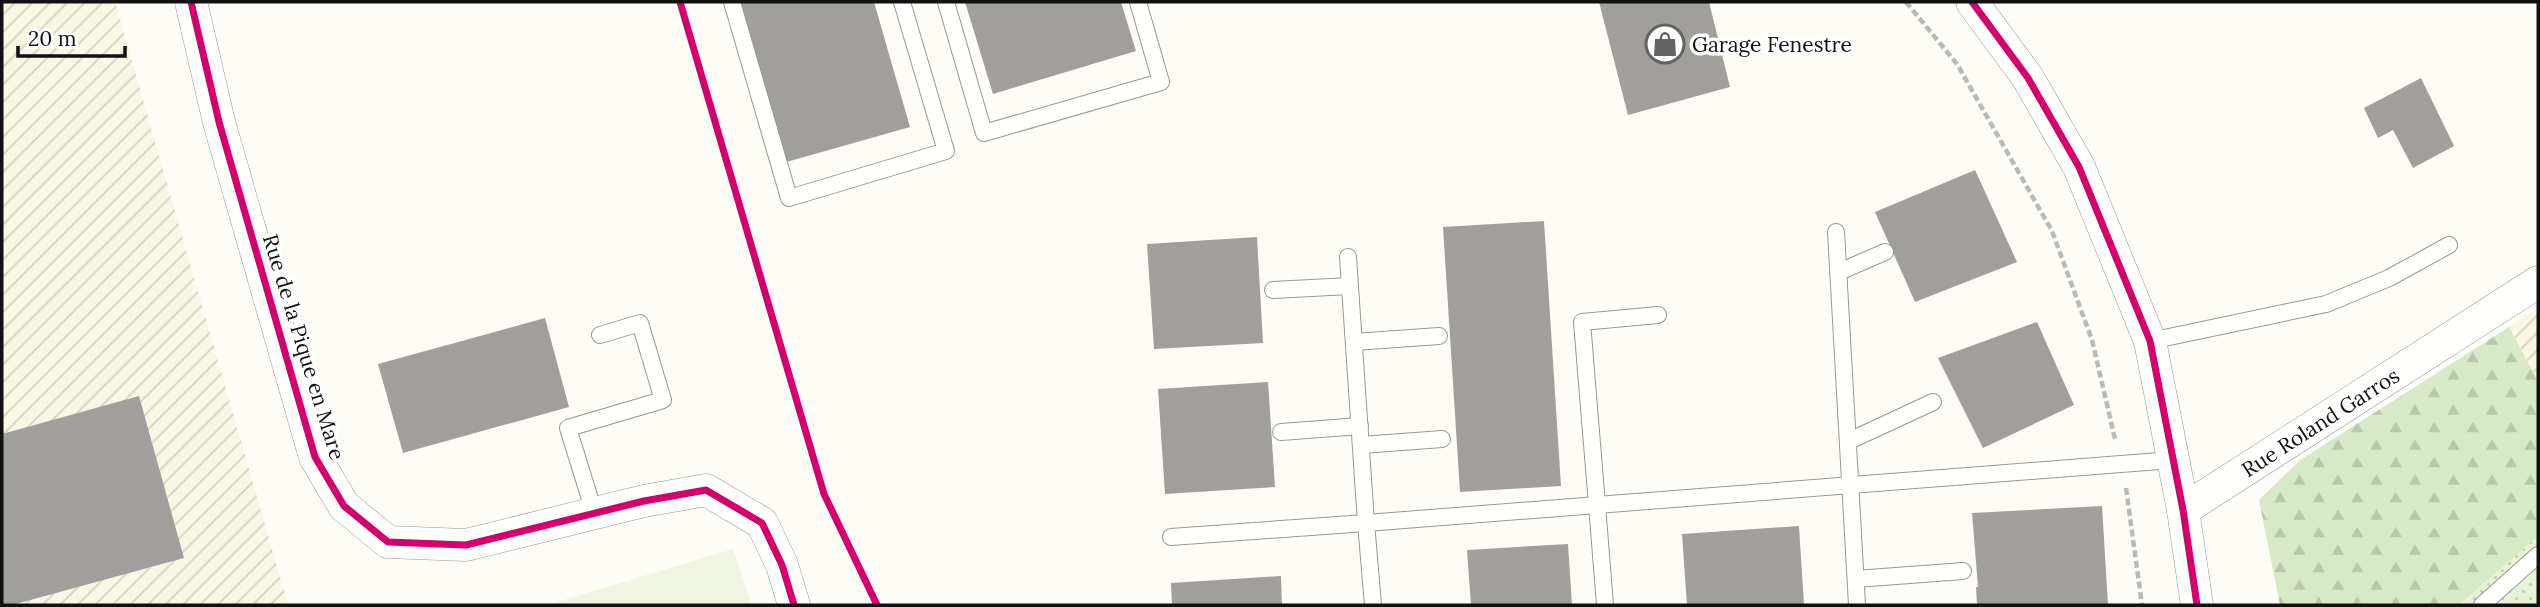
<svg xmlns="http://www.w3.org/2000/svg" width="2540" height="607" font-family="Lora,serif">
  <style>
    .farmland { fill: url(#farmland-furrows) }
    .grass { fill: url(#grass-dots) }
    .forest { fill: url(#forest-firs) }
    .pitch { fill: #f0f6e1 }
    .building { fill: #a19f9c }
    .lines { fill: none; stroke-linecap: round; stroke-linejoin: round }
    .lane-casing { stroke: #979795; stroke-width: 18 }
    .street-casing { stroke: #979795; stroke-width: 33 }
    .path { stroke: #b9b9b8; stroke-width: 4.5; stroke-dasharray: 7 3.5; stroke-linecap: butt }
    .lane { stroke: #fffffe; stroke-width: 16 }
    .street { stroke: #fffffe; stroke-width: 32 }
    .cycleway-casing { stroke: #fff; stroke-width: 11 }
    .cycleway { stroke: #d6006c; stroke-width: 7 }
    .labels { text-anchor: middle; dominant-baseline: central; stroke-width: 7; stroke-linejoin: round; paint-order: stroke }
    .poi-label { font-size: 21px; fill: #111; stroke: #fff; text-anchor: start }
    .street-label { font-size: 21px; fill: #111; stroke: #fff }
  </style>
  <defs>
    <pattern id="farmland-furrows" width="10" height="10" patternUnits="userSpaceOnUse" patternTransform="scale(1.75)"><rect width="10" height="10" fill="#f9f7e4"/><path d="M-1 1l2-2M0 10L10 0M9 11l2-2" fill="none" stroke="#d4d3c3"/></pattern>
    <pattern id="grass-dots" width="8" height="8" patternUnits="userSpaceOnUse" patternTransform="scale(1.75)"><rect width="8" height="8" fill="#e7f3d7"/><path d="M2 2h.1M6 6h.1" fill="none" stroke="#c5cfb8" stroke-width="1.8" stroke-linecap="round"/></pattern>
    <pattern id="forest-firs" width="22" height="20" patternUnits="userSpaceOnUse" patternTransform="scale(1.75)"><rect width="22" height="20" fill="#d8eac5"/><path d="M5 1l3.5 6h-7zM16 11l3.5 6h-7z" fill="#b8c8a8"/></pattern>
  </defs>
  <rect width="100%" height="100%" fill="#fdfcf7"/>
  <!-- farmland -->
  <g class="farmland">
    <path d="M2,2H115L288,605H2Z"/>
    <path d="M2538,308V381L2509,327Z"/>
  </g>
  <!-- grass -->
  <path class="grass" d="M2538,536V605H2459Z"/>
  <!-- forest -->
  <path class="forest" d="M2509,327L2538,381V536L2459,605H2280L2259,500L2300,460Z"/>
  <!-- pitch -->
  <path class="pitch" d="M733,549L752,605H547Z"/>
  <!-- building -->
  <g class="building">
    <path d="M737,2H874L910,127L783,163Z"/>
    <path d="M965,2H1121L1136,51L993,94Z"/>
    <path d="M1599,2H1709L1730,87L1628,115Z"/>
    <path d="M2421,78L2454,146L2413,168L2393,130L2378,138L2364,108Z"/>
    <path d="M1975,170L2017,262L1915,302L1875,212Z"/>
    <path d="M1544,221L1561,486L1460,492L1443,227Z"/>
    <path d="M1257,237L1263,343L1154,349L1147,244Z"/>
    <path d="M545,318L569,407L403,453L378,364Z"/>
    <path d="M2037,322L2074,405L1983,448L1938,358Z"/>
    <path d="M1268,382L1275,487L1165,494L1158,389Z"/>
    <path d="M139,396L184,558L12,605H2V434Z"/>
    <path d="M2102,506L2108,605H1977L1976,587H1978L1972,513Z"/>
    <path d="M1799,526L1804,605H1687L1682,534Z"/>
    <path d="M1568,544L1572,605H1471L1467,550Z"/>
    <path d="M1281,576L1282,605H1172L1171,583Z"/>
  </g>
  <g class="lines">
    <defs>
      <g id="lane">
        <path d="M732,2L789,198L946,151L902,2"/>
        <path d="M946,2L984,133L1161,82L1138,2"/>
        <path d="M1836,232L1857,605"/>
        <path d="M1839,272L1885,252"/>
        <path d="M1273,290L1350,286"/>
        <path d="M2150,341L2326,304L2389,278L2449,245"/>
        <path d="M1354,342L1439,336"/>
        <path d="M1281,432L1360,426"/>
        <path d="M1849,441L1933,402"/>
        <path d="M1361,445L1442,439"/>
        <path d="M594,512L568,428L663,400L640,323L600,335"/>
        <path d="M1171,537L1366,523L1348,257"/>
        <path d="M1856,579L1963,571"/>
        <path d="M1373,605L1366,523L1597,505L1582,322L1658,315"/>
        <path d="M1605,605L1597,505L2172,460"/>
        <path d="M2482,605L2538,555"/>
      </g>
      <g id="street">
        <path d="M191,2L219,122L315,457L344,506L388,542L466,545L644,501L706,490L762,523L782,565L794,605"/>
        <path d="M1972,2L2028,78L2079,167L2150,341L2183,510L2197,605"/>
        <path id="s1" d="M2183,510L2538,282"/>
      </g>
    </defs>
    <!-- lane casing -->
    <use href="#lane" class="lane-casing"/>
    <!-- street casing -->
    <use href="#street" class="street-casing"/>
    <!-- path -->
    <g class="path">
      <path d="M1906,2L1957,64L2052,231L2092,340L2115,439"/>
      <path d="M2126,488L2142,605"/>
    </g>
    <!-- lane -->
    <use href="#lane" class="lane"/>
    <!-- street -->
    <use href="#street" class="street"/>
    <defs>
      <g id="cycleway">
        <path d="M191,2L219,122L315,457L344,506L388,542L466,545L644,501L706,490L762,523L782,565L794,605"/>
        <path d="M680,2L824,494L877,605"/>
        <path d="M1972,2L2028,78L2079,167L2150,341L2183,510L2197,605"/>
      </g>
    </defs>
    <!-- cycleway casing -->
    <use href="#cycleway" class="cycleway-casing"/>
    <!-- cycleway -->
    <use href="#cycleway" class="cycleway"/>
  </g>
  <!-- icons -->
  <defs>
    <symbol id="shop-ring" viewBox="-11 -11 22 22"><circle r="9.5" fill="#fff" stroke="#646362" stroke-width="1.5"/><path d="M-5-2.5h2.3a2.7 3.5 0 0 1 5.4 0H5L5.5 6h-11ZM-1.5-2.5h3a1.5 2.3 0 0 0-3 0Z" fill="#646362"/></symbol>
  </defs>
  <g fill-rule="evenodd">
    <use href="#shop-ring" x="1643" y="22" width="44" height="44"/>
  </g>
  <g class="labels">
    <!-- poi labels -->
    <g class="poi-label">
      <text x="1692" y="44">Garage Fenestre</text>
    </g>
    <!-- street labels -->
    <g class="street-label">
      <text transform="translate(304 347) rotate(73)">Rue de la Pique en Mare</text>
      <text stroke="none"><textPath href="#s1" startOffset="163">Rue Roland Garros</textPath></text>
    </g>
  </g>
  <!-- border -->
  <rect width="2540" height="607" fill="none" stroke="#111111" stroke-width="7"/>
  <!-- scale -->
  <path d="M18 46v10h107v-10" fill="none" stroke="#111111" stroke-width="3.5"/>
  <text x="28" y="46" font-size="21" fill="#111111" stroke="#ffffff" stroke-width="5" paint-order="stroke">20 m</text>
</svg>
